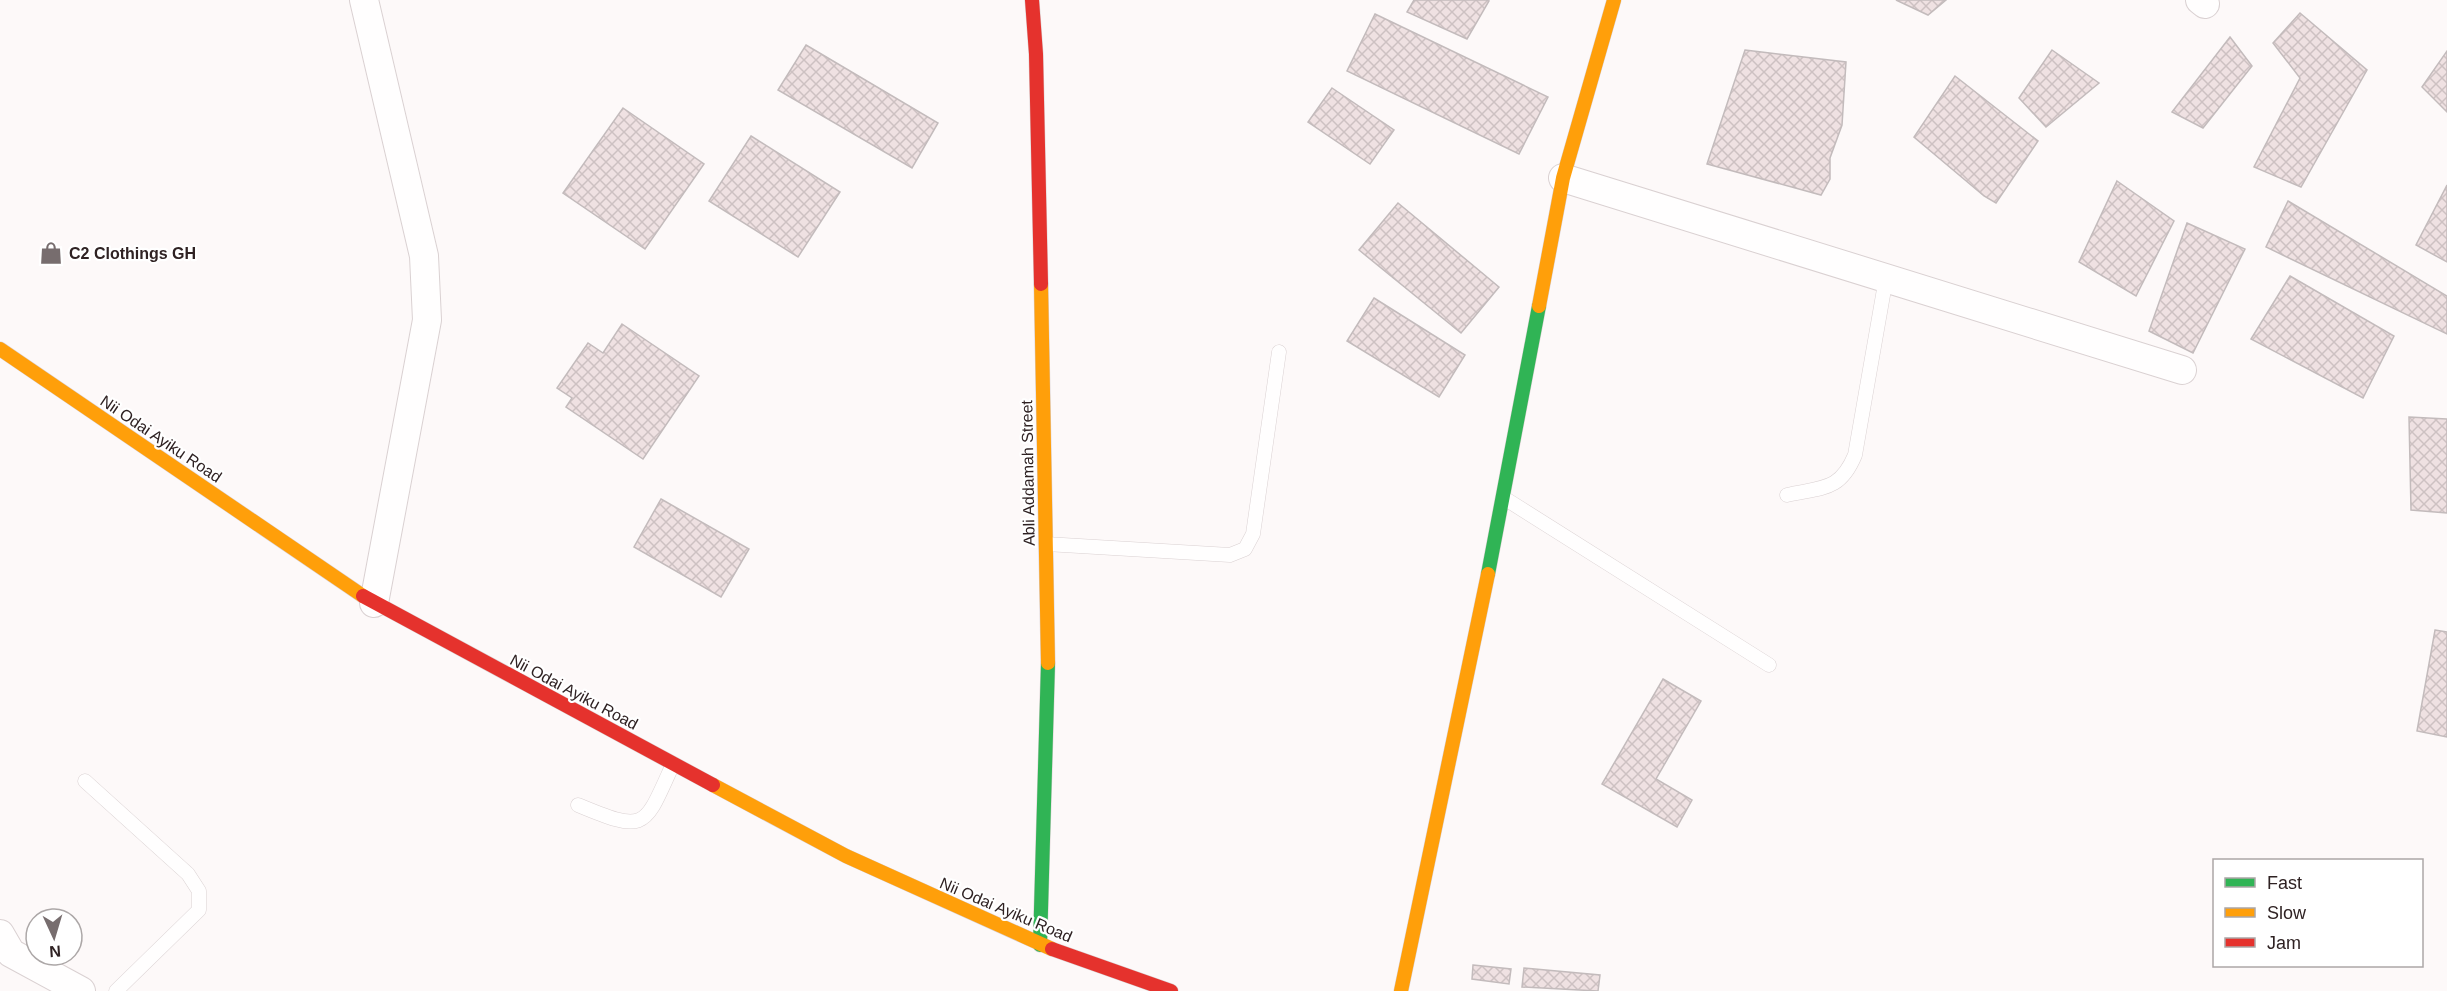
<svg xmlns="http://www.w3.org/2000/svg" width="2447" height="991" viewBox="0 0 2447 991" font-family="Arial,sans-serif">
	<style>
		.building { fill: url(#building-cross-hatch); stroke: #c3bbbc; stroke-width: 1.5 }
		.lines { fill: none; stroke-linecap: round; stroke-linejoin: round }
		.lane-casing { stroke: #dad1d2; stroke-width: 15 }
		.street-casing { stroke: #dad1d2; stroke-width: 30 }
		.fast-casing { stroke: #dad1d2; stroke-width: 15 }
		.slow-casing { stroke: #dad1d2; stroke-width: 15 }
		.jam-casing { stroke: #dad1d2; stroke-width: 15 }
		.lane { stroke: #fffefe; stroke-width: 14 }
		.street { stroke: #fffefe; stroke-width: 28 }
		.fast { stroke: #30b455; stroke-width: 14 }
		.slow { stroke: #ff9f0a; stroke-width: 14 }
		.jam { stroke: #e5322d; stroke-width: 14 }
		.labels { text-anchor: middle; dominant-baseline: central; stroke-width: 4.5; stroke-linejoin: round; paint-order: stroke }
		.poi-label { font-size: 16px; font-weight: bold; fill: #2f2223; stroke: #fff; text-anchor: start }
		.street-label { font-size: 16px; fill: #2f2223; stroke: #fff }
	</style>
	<defs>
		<pattern id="building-cross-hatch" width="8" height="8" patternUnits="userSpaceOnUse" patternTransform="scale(1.5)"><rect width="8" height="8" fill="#efe1e2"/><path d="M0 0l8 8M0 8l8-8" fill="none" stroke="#cdc1c2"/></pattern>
	</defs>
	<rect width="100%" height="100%" fill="#fdf9f9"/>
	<g class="building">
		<polygon points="1414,0 1486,0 1489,1 1467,39 1407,12"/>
		<polygon points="1896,0 1946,0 1928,15"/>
		<polygon points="2300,13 2367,70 2301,187 2254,167 2300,78 2273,43"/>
		<polygon points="1375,14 1548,97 1519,154 1347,71"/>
		<polygon points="2230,37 2252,66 2203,128 2172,112"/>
		<polygon points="806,45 938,123 912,168 778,90"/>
		<polygon points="1745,50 1846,62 1842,125 1830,158 1830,179 1821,195 1707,164"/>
		<polygon points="2052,50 2099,83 2046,127 2019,98"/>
		<polygon points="2447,51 2447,112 2422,87"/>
		<polygon points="1955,76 2038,141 1996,203 1984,196 1914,137"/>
		<polygon points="1332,88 1394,130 1370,164 1308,122"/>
		<polygon points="623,108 704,164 645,249 563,193"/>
		<polygon points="751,136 840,192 798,257 709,201"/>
		<polygon points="2117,181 2174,221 2136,296 2079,262"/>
		<polygon points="2447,185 2447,262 2416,245"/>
		<polygon points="2288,201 2447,296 2447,334 2266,247"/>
		<polygon points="1398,203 1499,287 1461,333 1359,250"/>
		<polygon points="2187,223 2245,249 2193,353 2149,331"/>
		<polygon points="2290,276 2394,336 2363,398 2251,339"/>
		<polygon points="1374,298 1465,355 1439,397 1347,341"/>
		<polygon points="622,324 699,376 643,459 566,407 572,398 557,388 588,343 603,353"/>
		<polygon points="2409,417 2447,419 2447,513 2411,510"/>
		<polygon points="661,499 749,549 721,597 634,547"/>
		<polygon points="2435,630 2447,632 2447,737 2417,731"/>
		<polygon points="1663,679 1701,701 1656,779 1692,800 1677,827 1602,784"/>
		<polygon points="1473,965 1511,969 1509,984 1472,979"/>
		<polygon points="1524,968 1600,975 1598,991 1522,987"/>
	</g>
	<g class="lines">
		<g class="lane-casing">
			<g id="lane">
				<path d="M1787,495c36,-8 53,-4 68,-40l31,-177"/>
				<polyline points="1504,498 1769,665"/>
				<polyline points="1046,544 1230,555 1245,549 1253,534 1279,352"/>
				<polyline points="85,781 188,874 199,891 199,910 116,991"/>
				<path d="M578,805c69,29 66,23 95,-41"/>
			</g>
		</g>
		<g class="street-casing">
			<g id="street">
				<polyline points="364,0 424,256 427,320 374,603"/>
				<polyline points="2200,0 2205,4"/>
				<polyline points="1563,178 2182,370"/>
				<polyline points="0,934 11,953 81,991"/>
			</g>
		</g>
		<g class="fast-casing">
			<g id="fast">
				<polyline points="1488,574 1539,306"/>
				<polyline points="1040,945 1048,663"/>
			</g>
		</g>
		<g class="slow-casing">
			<g id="slow">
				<polyline points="1041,284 1048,663"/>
				<polyline points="1539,306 1563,178 1614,0"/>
				<polyline points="0,349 363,596"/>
				<polyline points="713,785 846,856 1052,949"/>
				<polyline points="1401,991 1488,574"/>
			</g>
		</g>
		<g class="jam-casing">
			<g id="jam">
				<polyline points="1032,0 1036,54 1041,284"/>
				<polyline points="363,596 713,785"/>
				<polyline points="1052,949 1171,991"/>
			</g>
		</g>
		<use href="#lane" class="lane"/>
		<use href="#street" class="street"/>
		<use href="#fast" class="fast"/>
		<use href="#slow" class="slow"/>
		<use href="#jam" class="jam"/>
	</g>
	<defs>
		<g id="shop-bare" transform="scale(1.8)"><path d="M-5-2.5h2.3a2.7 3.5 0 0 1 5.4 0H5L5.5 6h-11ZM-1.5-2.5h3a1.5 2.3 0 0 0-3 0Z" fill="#776d6e" stroke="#fff" stroke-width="2.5" paint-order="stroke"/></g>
	</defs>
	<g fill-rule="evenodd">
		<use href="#shop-bare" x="51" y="253"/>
	</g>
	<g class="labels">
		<g class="poi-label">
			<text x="69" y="253">C2 Clothings GH</text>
		</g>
		<g class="street-label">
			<text transform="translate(161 439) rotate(34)">Nii Odai Ayiku Road</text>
			<text transform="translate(1028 473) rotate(-91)">Abli Addamah Street</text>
			<text transform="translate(574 692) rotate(28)">Nii Odai Ayiku Road</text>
			<text transform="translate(1006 910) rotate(23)">Nii Odai Ayiku Road</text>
		</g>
	</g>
	<rect x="2213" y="859" width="210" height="108" fill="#ffffff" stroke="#aca7a7" stroke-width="1.5"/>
	<rect x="2225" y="878" width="30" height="9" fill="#30b455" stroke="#aca7a7" stroke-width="1.5"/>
	<text x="2267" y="889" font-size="18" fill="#2f2223">Fast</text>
	<rect x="2225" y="908" width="30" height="9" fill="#ff9f0a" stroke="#aca7a7" stroke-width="1.5"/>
	<text x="2267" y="919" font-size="18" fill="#2f2223">Slow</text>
	<rect x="2225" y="938" width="30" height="9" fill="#e5322d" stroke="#aca7a7" stroke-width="1.5"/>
	<text x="2267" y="949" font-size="18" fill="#2f2223">Jam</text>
	<g transform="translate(54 937) rotate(176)"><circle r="28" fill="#ffffff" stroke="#aca7a7" stroke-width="1.5"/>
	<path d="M0-4.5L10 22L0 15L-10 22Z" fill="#776d6e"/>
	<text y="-9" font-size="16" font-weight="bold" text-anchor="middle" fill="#2f2223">N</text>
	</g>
</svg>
